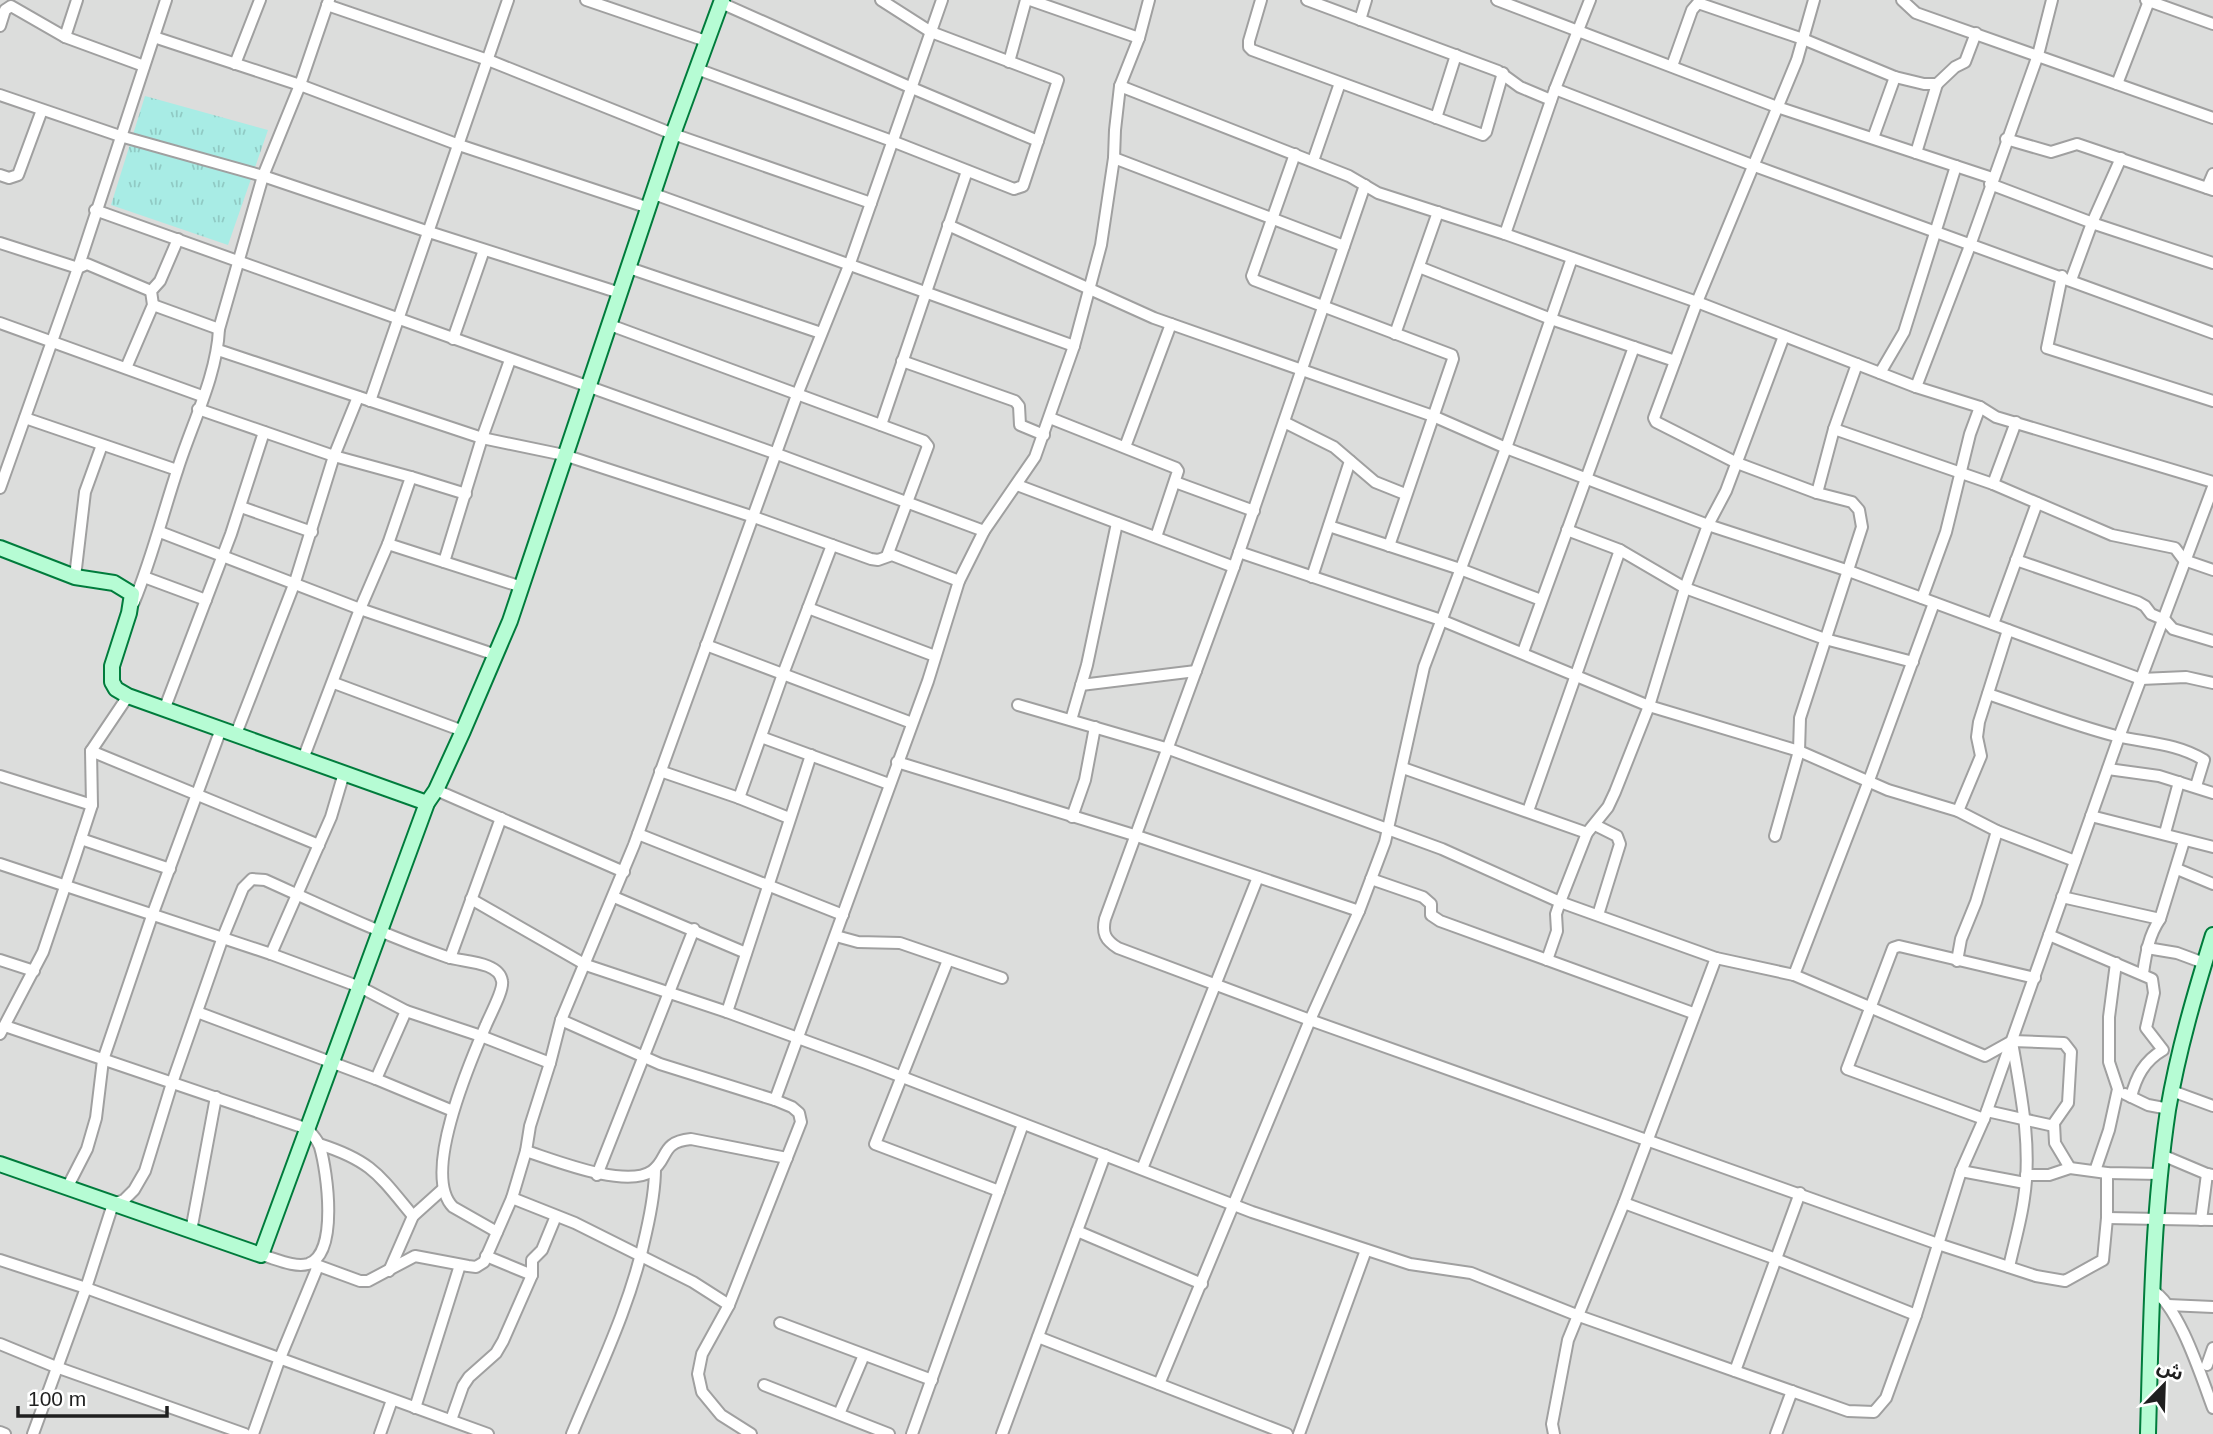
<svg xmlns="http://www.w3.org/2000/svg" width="2213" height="1434" viewBox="0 0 2213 1434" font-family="Arial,'Noto Sans Arabic',sans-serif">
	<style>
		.residential { fill: #dcdddc }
		.grass { fill: url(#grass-tufts) }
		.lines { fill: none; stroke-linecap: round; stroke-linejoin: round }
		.street-casing { stroke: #a0a0a0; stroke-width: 14 }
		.secondary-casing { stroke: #007c3c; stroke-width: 18 }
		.street { stroke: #fff; stroke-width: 10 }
		.secondary { stroke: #b6fcd4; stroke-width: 14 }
	</style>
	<defs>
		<pattern id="grass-tufts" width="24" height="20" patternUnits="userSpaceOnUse" patternTransform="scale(1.75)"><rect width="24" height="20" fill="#a8ece5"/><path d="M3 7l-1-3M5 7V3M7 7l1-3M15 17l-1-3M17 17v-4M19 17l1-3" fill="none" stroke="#90cac4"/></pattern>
	</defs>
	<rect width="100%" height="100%" fill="#e4f0e5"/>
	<rect class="residential" x="0" y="0" width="2213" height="1434"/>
	<polygon class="grass" points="145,96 268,130 228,245 111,205"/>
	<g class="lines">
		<g class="street-casing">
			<g id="street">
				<polyline points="586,0 706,41"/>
				<polyline points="1030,0 1139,38"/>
				<polyline points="1261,0 1249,41 1249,47 1252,50 1483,135 1486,132 1503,73"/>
				<polyline points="1307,0 1498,71 1520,87 1551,100"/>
				<polyline points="1497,0 1777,107 1992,178"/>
				<polyline points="1902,0 1916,13 2213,118"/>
				<polyline points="2146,0 2213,24"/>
				<polyline points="721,3 912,88 1038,141"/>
				<polyline points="327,5 488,60 673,134 871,203"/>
				<polyline points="1360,20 1366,0"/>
				<polyline points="0,26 5,10 11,6 65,37 144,66"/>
				<polyline points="65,37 77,0"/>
				<polyline points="154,37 300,85 459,145 649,208"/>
				<polyline points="1009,62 1026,0"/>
				<polyline points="235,64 260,0"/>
				<polyline points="1672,66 1692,10 1698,3 1803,39 1895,77 1924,84 1937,84 1955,67 1965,62 1976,33"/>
				<polyline points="697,69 892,141 1014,189 1023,186 1058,80 931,32 881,0"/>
				<polyline points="2117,84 2149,1"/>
				<polyline points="1120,86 1349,176 1378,193 1505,234 1697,302 1916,387 1980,407 1996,417 2213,482"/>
				<polyline points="1555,89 1752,165 2213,333"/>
				<polyline points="0,95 120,136 263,176 429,232 620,293"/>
				<polyline points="1436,118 1456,55"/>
				<polyline points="1873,138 1895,77"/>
				<polyline points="2006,139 2051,152 2077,144 2213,190"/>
				<polyline points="1916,153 1937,84"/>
				<polyline points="1295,154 1252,276 1254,280 1452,355 1453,359 1389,546"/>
				<polyline points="1114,158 1344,246"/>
				<polyline points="1313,161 1340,83"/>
				<polyline points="0,175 9,178 18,175 42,110"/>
				<polyline points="1990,184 2098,225 2213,263"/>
				<path d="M1365,185l-131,382 -129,352c-3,14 0,21 13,29l192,72 628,224 98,32 29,5 38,-21 4,-42v-45"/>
				<polyline points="2207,188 2213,174"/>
				<polyline points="654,194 1074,346"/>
				<polyline points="95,210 777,454 984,531"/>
				<polyline points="948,225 1154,318 1433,416 1506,448 1708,525 1846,570 2141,679 2186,677 2213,683"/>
				<polyline points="1505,234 1555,89 1590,0"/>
				<polyline points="0,243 78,268 87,264 151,291"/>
				<polyline points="1419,267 1551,319 1675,361"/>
				<polyline points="629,268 821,333"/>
				<polyline points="2062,276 2047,348 2213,401"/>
				<polyline points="2071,280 2092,223 2121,158"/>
				<polyline points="153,305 219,329"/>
				<polyline points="0,323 202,396"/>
				<polyline points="610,325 924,441 928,446 887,556"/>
				<polyline points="1395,334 1438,212"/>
				<polyline points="453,339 484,250"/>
				<polyline points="218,350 482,438 564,455 754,517 871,559 878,560 892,555 959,581"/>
				<polyline points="902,361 1015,401 1019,406 1020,425 1044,435"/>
				<polyline points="126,368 153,305 151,291 160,281 178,239"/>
				<polyline points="1880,373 1904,332 1956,166"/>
				<polyline points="1916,387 1968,251 2038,55 2052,0"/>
				<polyline points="370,401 508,0"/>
				<polyline points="198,409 334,456 411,477 388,544 360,609 303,759"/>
				<polyline points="25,418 177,470"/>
				<polyline points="1050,418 1176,468 1178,471 1156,537"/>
				<polyline points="1284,422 1334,447 1375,482 1405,494"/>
				<polyline points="881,425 967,171"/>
				<polyline points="1834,429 1993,484 2112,535 2175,548 2184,560 2213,570"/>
				<polyline points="1125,447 1171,324"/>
				<polyline points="411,477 466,494"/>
				<polyline points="1175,482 1254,511"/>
				<polyline points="1993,484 2016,422"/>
				<polyline points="1017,485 1234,567"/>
				<polyline points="0,488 78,268 166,0"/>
				<polyline points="1817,493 1834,429 1857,364"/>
				<polyline points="241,507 312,532"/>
				<polyline points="1329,526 1460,569 1541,600"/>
				<polyline points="1567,530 1620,550 1685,588 1825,639 1913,662"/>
				<polyline points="160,532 360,609 496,655"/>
				<polyline points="388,544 522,587"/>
				<polyline points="1239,552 1441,620 1649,706 1799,751 1888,790 1958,811 1997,831 2075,861"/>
				<polyline points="2016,560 2138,602 2145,606 2151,614 2165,620 2173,629 2213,641"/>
				<polyline points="444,562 482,438 510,360"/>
				<polyline points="75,577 85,492 102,445"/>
				<polyline points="144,577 206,600"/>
				<polyline points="1312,577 1350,461"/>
				<polyline points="1922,598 1946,532 1970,434 1980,407"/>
				<path d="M134,602c18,-44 29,-89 44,-134 14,-44 39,-93 41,-139l44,-153 37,-91 29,-85"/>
				<polyline points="808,608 935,656"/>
				<polyline points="1993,624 2037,503"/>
				<polyline points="706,645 912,723"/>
				<polyline points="1523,652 1634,347"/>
				<polyline points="334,683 463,731"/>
				<polyline points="1081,685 1196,671"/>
				<path d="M1988,694c42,14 85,31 128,42 30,7 61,7 88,24l-8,26"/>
				<polyline points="1018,705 1169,749 1442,849 1560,902 1716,958 1794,975 1985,1056 2012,1041 2064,1043 2071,1052 2068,1103 2054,1123 2055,1143 2070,1168"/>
				<polyline points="164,710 231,534 264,432"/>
				<polyline points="1071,720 1087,665 1117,523"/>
				<polyline points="236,734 295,582 334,456 358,397"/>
				<polyline points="761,737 889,784"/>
				<polyline points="91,751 319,845"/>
				<polyline points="897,762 1134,835 1359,911"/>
				<polyline points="1403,768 1587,833"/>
				<polyline points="2108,769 2159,776 2213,793"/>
				<polyline points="660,771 739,798 789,818"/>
				<polyline points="0,776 92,805"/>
				<polyline points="436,790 624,872"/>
				<polyline points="739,798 783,674 832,545"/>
				<polyline points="1528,811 1620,550"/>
				<polyline points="1958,811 1981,756 1977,737 1979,722 2008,630"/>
				<polyline points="2091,816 2213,847"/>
				<polyline points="1072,817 1085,780 1095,727"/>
				<polyline points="1595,825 1617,836 1620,844 1598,915"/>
				<polyline points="2165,833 2179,782"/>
				<polyline points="638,834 843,915"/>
				<polyline points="1775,836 1799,751 1800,718 1862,527 1859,510 1852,502 1817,493 1737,463 1656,422 1654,418 1697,302 1797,60 1814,0"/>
				<polyline points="81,839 170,869"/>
				<polyline points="0,864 271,954 360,987 406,1011 481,1036 550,1063"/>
				<polyline points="2177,869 2213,884"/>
				<polyline points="1371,879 1423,897 1431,904 1431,915 1440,921 1693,1013"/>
				<polyline points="614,897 746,953"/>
				<polyline points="2062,897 2160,919"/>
				<polyline points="471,899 586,965 727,1012 866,1063 1252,1212 1410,1264 1471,1273 1579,1316 1848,1411 1874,1412 1886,1398 1916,1315 1961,1171 1984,1119 2119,737 2213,487"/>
				<path d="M2049,935l103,44 2,14 -8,35 17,22c-19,11 -27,27 -32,47"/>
				<polyline points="836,936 858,942 900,943 1002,978"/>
				<polyline points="2147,948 2177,953 2204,963"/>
				<polyline points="271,954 331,817 344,773"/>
				<polyline points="450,958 501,818"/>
				<polyline points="0,960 34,971"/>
				<polyline points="948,960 875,1144 999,1191"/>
				<polyline points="1547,960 1557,931 1556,914 1560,902 1587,833 1608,807 1615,792 1649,706 1685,588 1708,525 1726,491 1784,336"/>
				<polyline points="1957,961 1961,939 1976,902 1997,831"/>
				<path d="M2143,973c3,-20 6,-38 17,-54l24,-78"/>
				<polyline points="1794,975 1868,783 1934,603"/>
				<polyline points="197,1012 376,1079 453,1111"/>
				<polyline points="727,1012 811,755"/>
				<polyline points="561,1020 660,1064 775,1100 792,1107 799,1113 801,1122 729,1305 702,1354 698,1374 702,1392 721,1415 751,1434"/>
				<path d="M5,1026l303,103c4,6 10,11 12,18 7,24 19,107 -12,117 -14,4 -34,-6 -47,-9"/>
				<polyline points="0,1034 43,952 75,857 92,805 91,751 128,696"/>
				<polyline points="376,1079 406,1011"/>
				<polyline points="2172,1091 2213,1106"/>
				<polyline points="2125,1094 2148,1105 2169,1109"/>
				<polyline points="775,1100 928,681 959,581 984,531 1035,457 1074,346 1101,245 1114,158 1115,130 1120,86 1139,38 1149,0"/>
				<polyline points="1987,1111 2054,1126"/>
				<polyline points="1984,1119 1847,1069 1893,948 1899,946 2035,978"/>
				<path d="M319,1144c53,17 60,31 94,72"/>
				<path d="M526,1151c28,9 100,38 126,20 17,-12 8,-29 39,-32l96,19"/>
				<polyline points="2162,1155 2207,1174 2213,1175"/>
				<polyline points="1142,1169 1258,877"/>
				<polyline points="1961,1171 2025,1183"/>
				<polyline points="2095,1171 2109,1130 2118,1089 2109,1062 2109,1017 2116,963"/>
				<polyline points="597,1175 694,929"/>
				<polyline points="2026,1175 2049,1175 2070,1168 2107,1173 2160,1174"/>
				<polyline points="67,1188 87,1149 96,1118 103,1060 153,913 221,729"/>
				<polyline points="512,1198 575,1223 693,1282 729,1305"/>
				<polyline points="1624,1203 1776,1259 1916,1315"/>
				<polyline points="2107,1218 2213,1220"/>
				<polyline points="2201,1220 2207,1174"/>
				<polyline points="191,1231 216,1097"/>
				<polyline points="1077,1231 1202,1284"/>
				<polyline points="486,1256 532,1275"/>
				<polyline points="0,1260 86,1288 488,1434"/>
				<polyline points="311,1263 360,1281 368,1281 415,1256 468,1266 476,1267 484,1262 512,1198 526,1151 530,1126 550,1063 561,1020 634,845 797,395 850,263 942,0"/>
				<path d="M2009,1267c5,-23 12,-46 15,-69 8,-52 -3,-104 -12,-156"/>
				<polyline points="389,1271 413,1216 443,1189"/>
				<path d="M2152,1290c27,15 50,89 61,118"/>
				<polyline points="2168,1305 2213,1307"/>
				<polyline points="780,1323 932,1380"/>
				<polyline points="1038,1337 1287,1434"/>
				<polyline points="0,1344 56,1367 245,1434"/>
				<polyline points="2207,1365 2213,1348"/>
				<polyline points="1735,1371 1800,1193"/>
				<polyline points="1159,1384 1310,1020 1359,911 1385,842 1424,667 1506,448 1572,258"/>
				<polyline points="764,1385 889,1434"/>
				<polyline points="415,1408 460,1265"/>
				<polyline points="839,1414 864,1355"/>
				<polyline points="451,1420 463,1386 469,1377 496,1353 503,1341 532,1275 532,1260 542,1250 556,1216"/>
				<polyline points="0,1432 5,1434"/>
				<path d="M33,1434l53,-146 27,-84 11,-4 10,-10 11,-19 27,-88 51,-146 20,-49 9,-9 13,1c60,27 119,55 182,77 15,5 52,4 55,24 2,9 -12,34 -16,44 -16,37 -65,150 -33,182l44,25"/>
				<polyline points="253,1434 280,1358 318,1266"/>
				<polyline points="380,1434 392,1400"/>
				<path d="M572,1434c28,-67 59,-130 74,-201 5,-22 9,-42 9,-64"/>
				<polyline points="912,1434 1023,1124"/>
				<polyline points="1002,1434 1105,1155"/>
				<polyline points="1299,1434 1366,1250"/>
				<polyline points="1554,1434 1552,1424 1568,1340 1624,1203 1716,958"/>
				<polyline points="1776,1434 1792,1391"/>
			</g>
		</g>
		<g class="secondary-casing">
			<g id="secondary">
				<polyline points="0,548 75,577 114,583 132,594 129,613 112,666 112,682 116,689 128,696 427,803"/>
				<polyline points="0,1164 261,1255 427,803 436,790 463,731 510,621 673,134 722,0"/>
				<path d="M2148,1434c3,-108 4,-217 20,-324 10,-59 27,-117 45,-175"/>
			</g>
		</g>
		<use href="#street" class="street"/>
		<use href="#secondary" class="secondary"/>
	</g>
	<g transform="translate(2164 1385) rotate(23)" stroke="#ffffff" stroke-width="5" paint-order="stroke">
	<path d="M0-5L12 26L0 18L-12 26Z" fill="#1f1f1f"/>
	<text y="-10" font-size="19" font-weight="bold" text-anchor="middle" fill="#1f1f1f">ش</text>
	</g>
	<path d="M18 1406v10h149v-10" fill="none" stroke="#1f1f1f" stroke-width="3.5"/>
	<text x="28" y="1406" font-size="21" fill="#1f1f1f" stroke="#ffffff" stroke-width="5" paint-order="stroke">100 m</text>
</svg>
